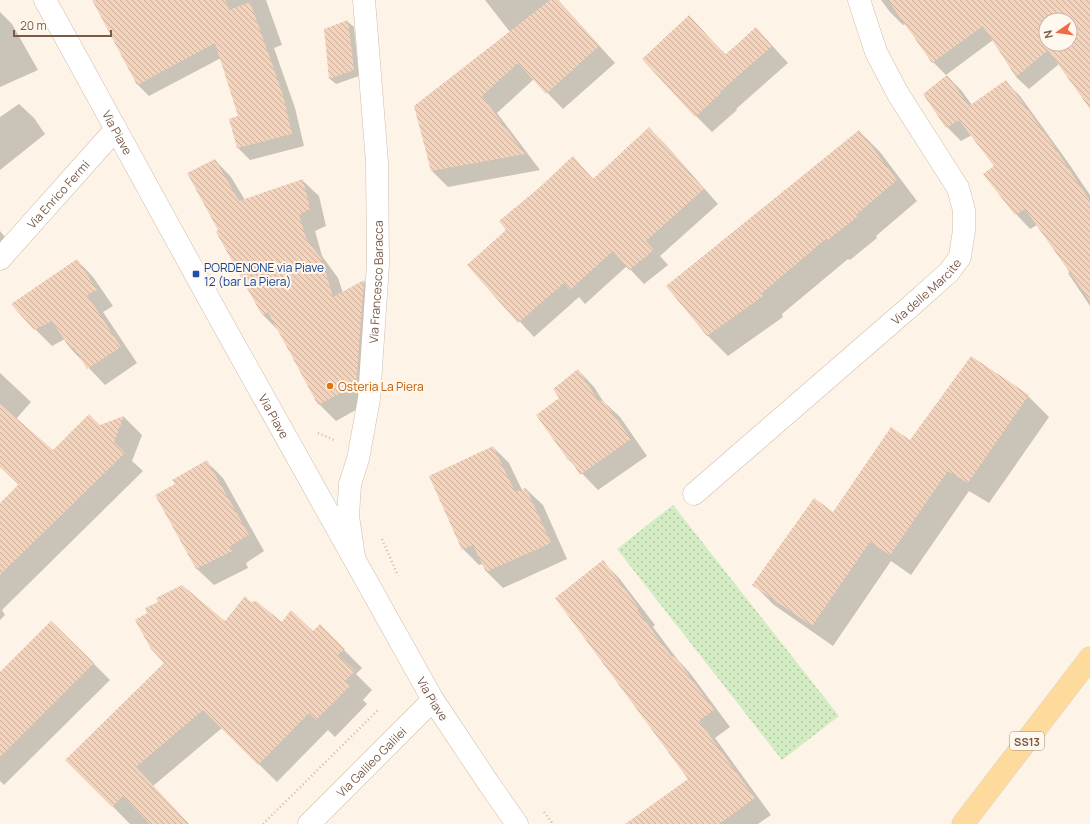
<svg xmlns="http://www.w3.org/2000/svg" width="1090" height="824" viewBox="0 0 1090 824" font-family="Manrope,sans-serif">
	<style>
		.park { fill: url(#park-dots) }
		.shadow { fill: #0003; fill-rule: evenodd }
		.building { fill: url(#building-back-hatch); fill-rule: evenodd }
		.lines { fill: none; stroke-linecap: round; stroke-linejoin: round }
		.minor-casing { stroke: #d0bcab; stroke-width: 23 }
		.tertiary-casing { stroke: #d0bcab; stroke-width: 23 }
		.primary-casing { stroke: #dcd4d0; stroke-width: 23 }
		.path { stroke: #dab69f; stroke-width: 2.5; stroke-dasharray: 1 3; stroke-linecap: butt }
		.minor { stroke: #fff; stroke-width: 22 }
		.tertiary { stroke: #fff; stroke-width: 22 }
		.primary { stroke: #feda9d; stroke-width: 22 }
		.transit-dot { fill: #1a4fb4; stroke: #fff8ee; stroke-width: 1.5 }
		.food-dot { fill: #e8710a; stroke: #fff8ee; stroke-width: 1.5 }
		.labels { text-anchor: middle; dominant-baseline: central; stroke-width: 4; stroke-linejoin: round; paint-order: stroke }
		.shield { fill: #fff8ee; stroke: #a1897a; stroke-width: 1 }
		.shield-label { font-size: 11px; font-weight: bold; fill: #795a49 }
		.street-label { font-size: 12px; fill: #795a49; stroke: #fff8ee }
		.transit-label { font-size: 12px; fill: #164399; stroke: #fff8ee; text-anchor: start }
		.food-label { font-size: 12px; fill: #c56008; stroke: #fff8ee; text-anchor: start }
	</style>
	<defs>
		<pattern id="park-dots" width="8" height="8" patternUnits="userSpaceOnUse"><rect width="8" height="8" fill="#d4ecc4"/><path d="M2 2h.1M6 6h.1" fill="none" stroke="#b1c2a1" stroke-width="1.8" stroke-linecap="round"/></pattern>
		<pattern id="building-back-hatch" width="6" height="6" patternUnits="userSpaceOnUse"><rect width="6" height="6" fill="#f4d3bd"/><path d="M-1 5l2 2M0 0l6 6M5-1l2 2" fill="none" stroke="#caae9c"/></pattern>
	</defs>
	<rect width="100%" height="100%" fill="#fdf4e7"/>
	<polygon class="park" points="673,505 839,716 782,760 617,549"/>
	<g class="shadow">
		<polygon points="93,0 266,0 282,45 274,48 295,108 304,146 250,160 238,148 230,119 239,116 221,58 149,96 137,84"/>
		<polygon points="485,0 558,0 615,63 563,109 534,79 497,113 540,170 448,187 432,171 415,106 510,32"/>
		<path d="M881,0h209v105l-31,-41 -30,25 -13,-12 -23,-37 -47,35 -13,-13 -26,-38 -4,1 -13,-13zM1046,20h24v24h-24z"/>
		<polygon points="0,12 12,24 38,70 0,87"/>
		<polygon points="689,17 726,55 756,28 788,63 736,109 737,110 712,132 696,116"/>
		<polygon points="348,22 354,27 359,76 336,84 330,79 325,29"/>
		<polygon points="947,76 961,90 972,105 1006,82 1020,96 1067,161 1090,195 1090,306 1068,273 1070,272 1037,225 1030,229 1016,214 984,174 995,166 972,135 961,141 947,127"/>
		<polygon points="19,104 34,118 45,134 0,170 0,117"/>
		<polygon points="649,128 664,143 718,204 660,256 668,265 644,284 627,266 585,304 579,297 534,337 468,265 507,230 540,187 573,158 594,180"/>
		<polygon points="859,131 880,152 917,201 876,236 877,238 850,260 848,259 782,314 783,317 728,356 707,335"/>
		<polygon points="215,160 231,177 245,200 302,180 319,196 326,226 315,231 322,256 338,278 343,293 364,281 380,297 372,401 336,421 319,404 279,331 263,315 217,232 220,230"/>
		<polygon points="0,231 11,244 0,254"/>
		<polygon points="77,260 93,277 113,306 103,312 137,363 105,385 71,349 65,339 52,346 35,329"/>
		<polygon points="971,357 1028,396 1049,417 989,503 969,491 911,575 891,561 833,646 774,605 754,585 834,513 910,442"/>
		<polygon points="578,370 594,387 603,401 620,417 647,456 598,490 568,459 561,398"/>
		<polygon points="0,373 31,402 16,419 53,451 100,426 124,417 142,435 132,461 143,471 2,610 5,615 0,620 0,504 19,485 0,467"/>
		<polygon points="493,447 509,463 522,490 526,489 543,505 567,559 503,588 486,571 483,564 479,565 463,549"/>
		<polygon points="206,461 223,478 264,551 246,563 248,568 214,585 197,569 157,495 176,485"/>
		<polygon points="603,562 619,578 655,625 653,627 677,659 690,673 730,727 715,738 771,815 758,824 627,824 690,779"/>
		<polygon points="251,603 282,623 314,632 320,626 362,668 356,674 372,690 363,700 367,704 335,737 328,730 277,782 222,728 153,786 189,824 130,824 67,760 225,622"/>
		<polygon points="93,663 110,680 4,785 0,781 0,673"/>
	</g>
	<g class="building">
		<polygon points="92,0 225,0 229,10 250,2 283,95 292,134 237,148 229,119 238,116 215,43 137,85"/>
		<polygon points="550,0 558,0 599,46 546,94 518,63 482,96 525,154 431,171 414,106"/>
		<path d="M888,0h202v109l-42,-59 -32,27 -33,-51 -51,37zM1046,20h24v24h-24z"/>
		<polygon points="689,15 725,55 756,27 772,46 720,92 721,93 695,117 642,59"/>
		<polygon points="348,20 354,70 329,79 324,29"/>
		<polygon points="947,75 969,106 1006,80 1053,145 1090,201 1090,301 1025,209 1015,215 983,174 994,166 959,120 946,128 923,94"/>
		<polygon points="649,127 704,189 646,241 654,250 629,270 613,251 570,290 564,283 518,323 467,265 506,230 499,221 540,187 573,156 593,179"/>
		<polygon points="859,130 897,180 856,215 857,217 828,240 827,238 762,293 763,296 707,336 666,286"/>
		<polygon points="215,159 239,201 303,179 310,209 299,215 306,238 322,260 333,297 364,280 356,385 318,405 268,312 262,315 216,232 218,230 187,173"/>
		<polygon points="77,259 97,290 87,295 121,347 87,369 74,348 71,350 52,321 34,330 11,304"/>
		<polygon points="971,356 1029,395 968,483 948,471 890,555 870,542 812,626 752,585 814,498 833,512 891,427 910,440"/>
		<polygon points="578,369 599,402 603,400 631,439 580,475 570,459 568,460 536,415 559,398 553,389"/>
		<polygon points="0,404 53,450 89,414 100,425 124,416 114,442 125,453 0,575 0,503 19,484 0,467"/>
		<polygon points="493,446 515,492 526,488 551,543 486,572 473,545 462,550 429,476"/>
		<polygon points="207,460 249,535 230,546 232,551 196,569 155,495 175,484 172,480"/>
		<polygon points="603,560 639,608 637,610 672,657 674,655 714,710 699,721 755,798 719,824 625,824 688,779 555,598"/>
		<polygon points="182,585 225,621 245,596 251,602 256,601 282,622 291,610 313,631 320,624 345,649 338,655 355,671 345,681 350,686 316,720 309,713 258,765 203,710 136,767 189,824 150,824 123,796 112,807 65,760 164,663 151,649 135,620 147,613 145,608 158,602 156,598"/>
		<polygon points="51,621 94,663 0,757 0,672"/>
	</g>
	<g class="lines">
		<g class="minor-casing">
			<g id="minor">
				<path id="s1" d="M0,259l116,-130"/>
				<path id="s2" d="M694,494l218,-189 37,-33 11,-15 4,-27v-20l-6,-22 -60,-94 -22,-42 -17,-52"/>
				<path id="s3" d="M354,557l-6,-41 2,-32 8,-25 11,-60 9,-135 -1,-102 -13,-162"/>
				<path id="s4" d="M309,824l124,-124"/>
			</g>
		</g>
		<g class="tertiary-casing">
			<g id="tertiary">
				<path id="s5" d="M45,0l175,319 213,381 56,84 28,40"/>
			</g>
		</g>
		<g class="primary-casing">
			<polyline id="primary" points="963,824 1090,658"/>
		</g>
		<g class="path">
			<polyline points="318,433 334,440"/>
			<polyline points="382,539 398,576"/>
			<polyline points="544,812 553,824"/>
			<polyline points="263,824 379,709"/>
		</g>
		<use href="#minor" class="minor"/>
		<use href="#tertiary" class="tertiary"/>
		<use href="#primary" class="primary"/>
	</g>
	<rect class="transit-dot" x="192" y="270" width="8" height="8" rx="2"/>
	<circle class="food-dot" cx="330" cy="386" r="4"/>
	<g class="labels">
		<rect class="shield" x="1010" y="732" width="34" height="18" rx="3"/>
		<g class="shield-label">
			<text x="1027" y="741">SS13</text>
		</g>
		<g class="street-label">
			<text stroke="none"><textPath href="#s5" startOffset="151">Via Piave</textPath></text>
			<text stroke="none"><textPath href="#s1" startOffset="87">Via Enrico Fermi</textPath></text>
			<text stroke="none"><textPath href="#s3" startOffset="278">Via Francesco Baracca</textPath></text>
			<text stroke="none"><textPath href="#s2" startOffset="308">Via delle Marcite</textPath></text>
			<text stroke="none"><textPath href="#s5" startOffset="475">Via Piave</textPath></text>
			<text stroke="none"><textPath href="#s5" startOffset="799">Via Piave</textPath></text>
			<text stroke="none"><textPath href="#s4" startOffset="88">Via Galileo Galilei</textPath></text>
		</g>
		<g class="transit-label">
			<text x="204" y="267">PORDENONE via Piave<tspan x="204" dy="14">12 (bar La Piera)</tspan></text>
		</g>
		<g class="food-label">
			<text x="338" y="386">Osteria La Piera</text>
		</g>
	</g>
	<g transform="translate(1058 32) rotate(257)"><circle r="19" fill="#fff8ee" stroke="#c9b9ac"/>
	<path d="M0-3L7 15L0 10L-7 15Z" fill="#ed6b46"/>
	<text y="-6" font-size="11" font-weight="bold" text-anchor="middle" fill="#795a49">N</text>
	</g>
	<path d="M14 30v6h97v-6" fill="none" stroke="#795a49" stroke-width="2"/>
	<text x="20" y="30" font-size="12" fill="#795a49" stroke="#fff8ee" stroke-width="3" paint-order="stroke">20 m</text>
</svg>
